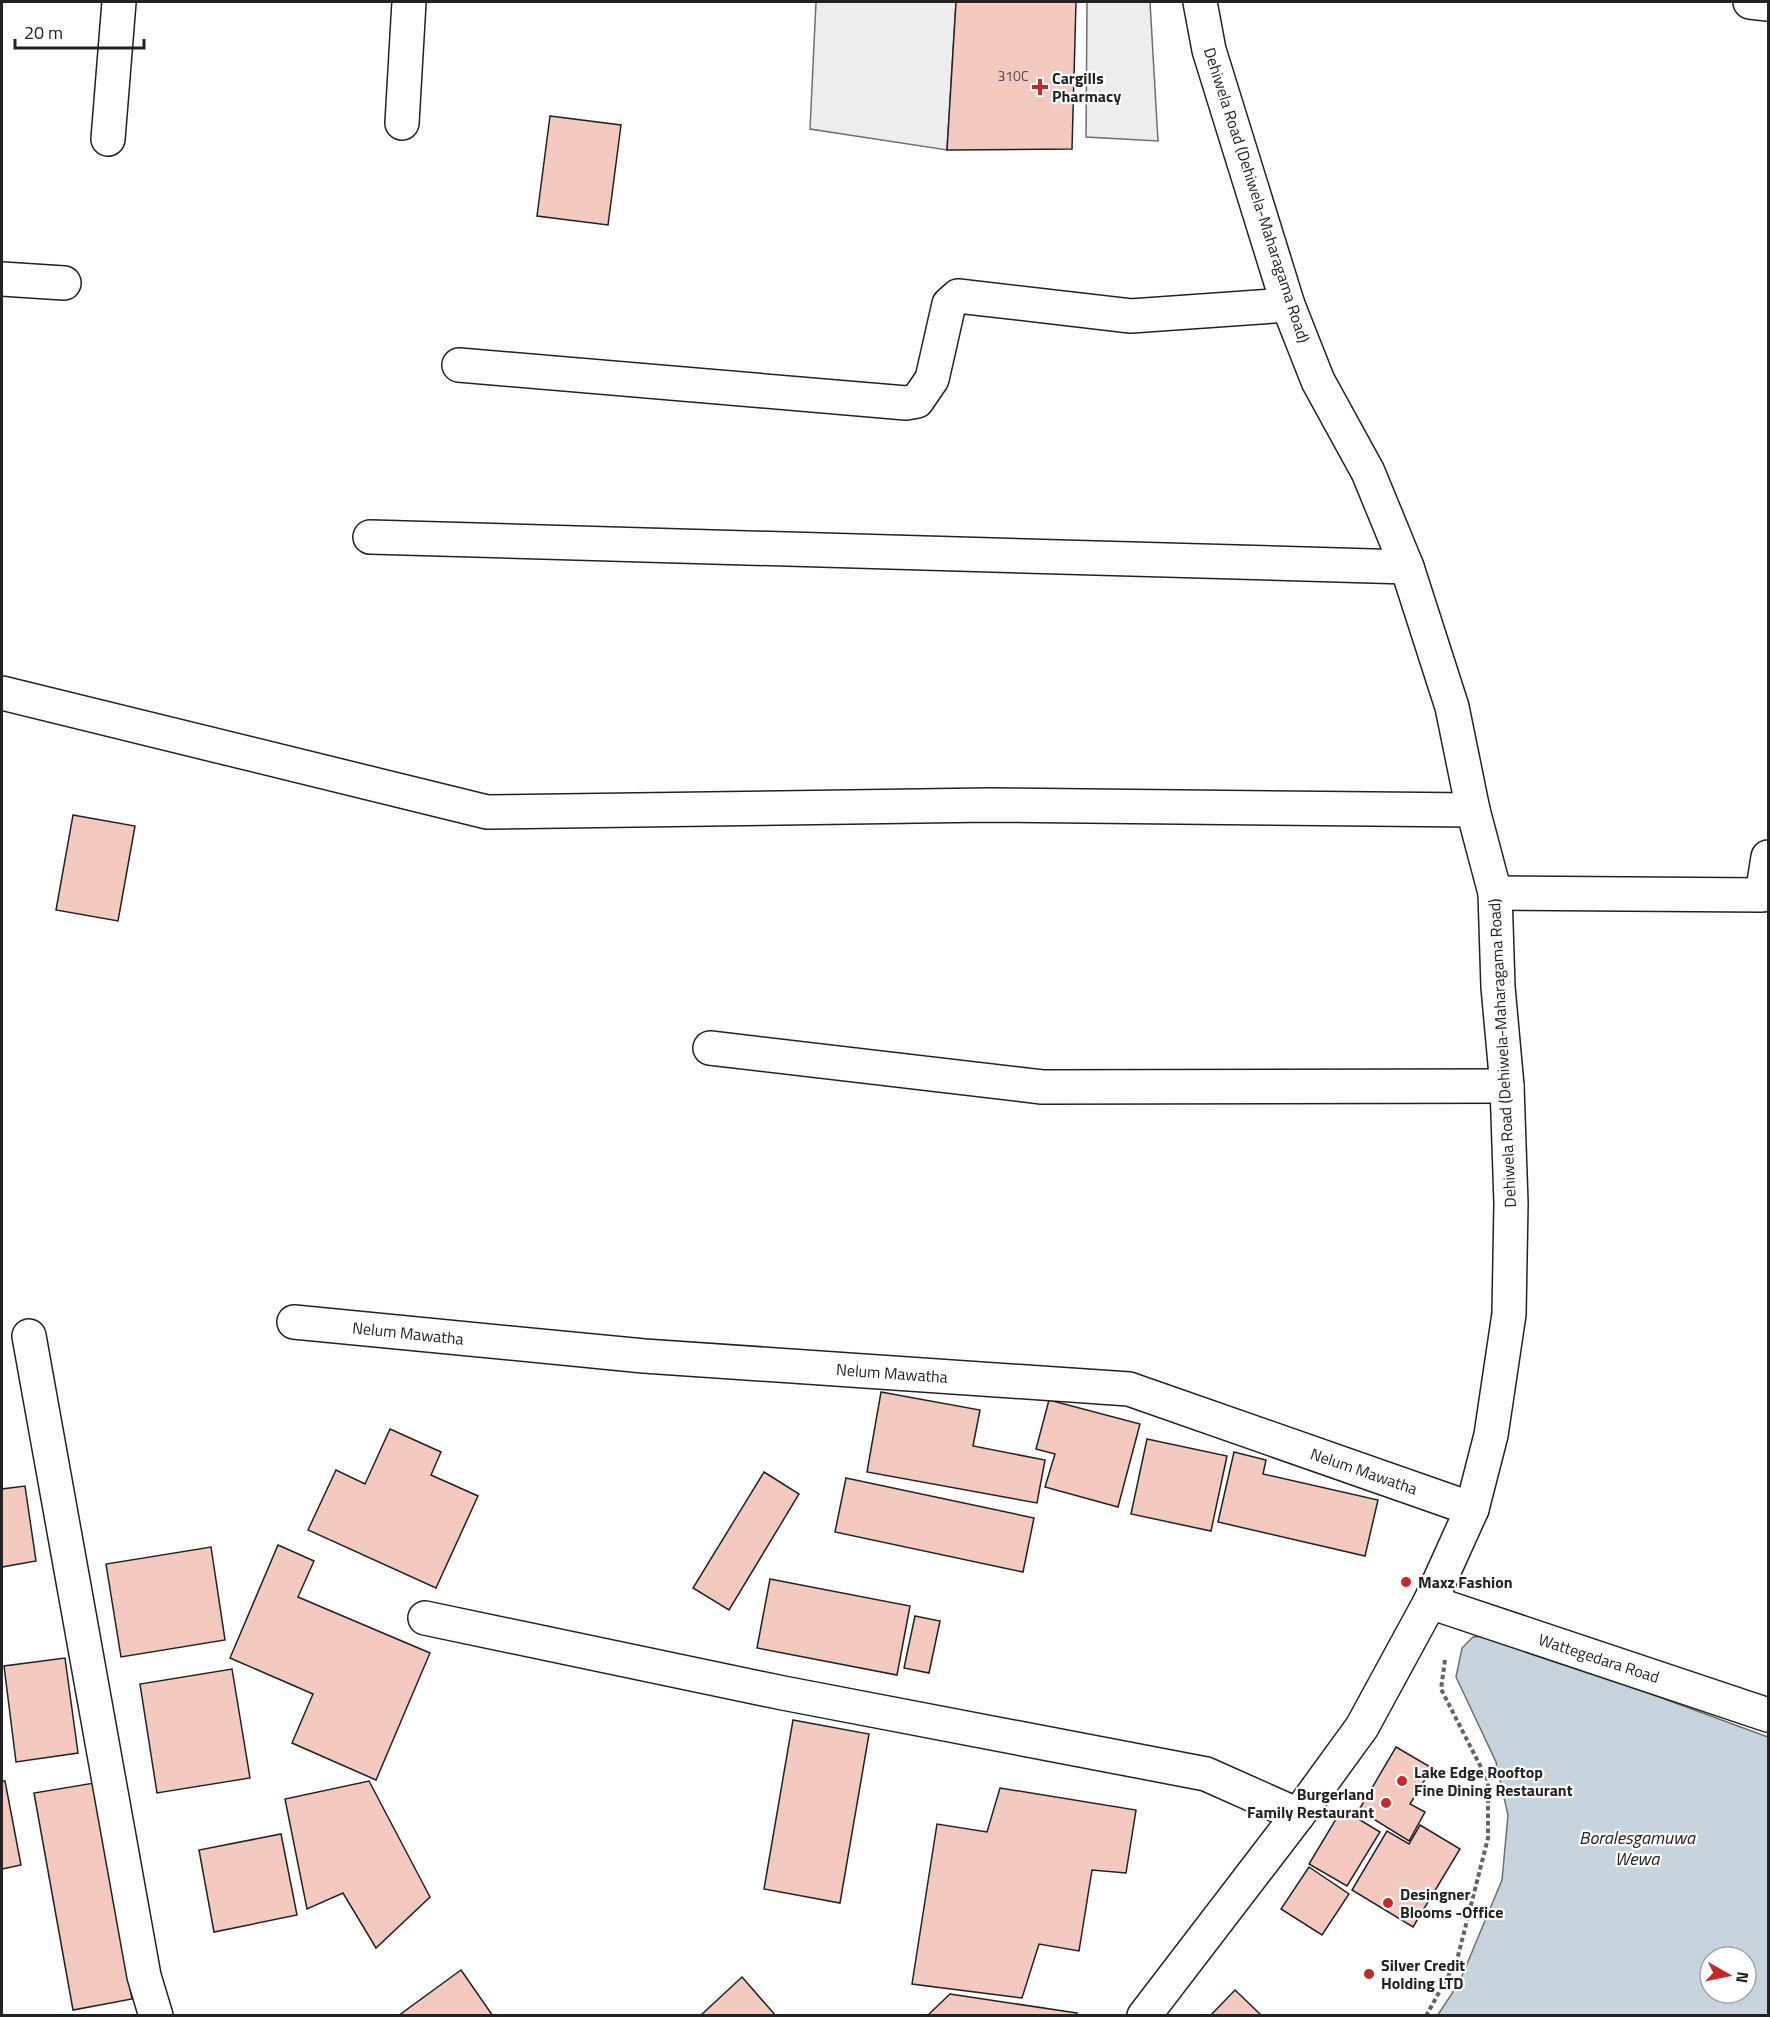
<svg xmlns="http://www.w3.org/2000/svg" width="1770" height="2017" viewBox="0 0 1770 2017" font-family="'Titillium Web',sans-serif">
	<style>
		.parking { fill: #ededed; stroke: #6f6f6f; stroke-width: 1.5 }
		.water { fill: #c7d3dd; stroke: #6f6f6f; stroke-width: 1.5; fill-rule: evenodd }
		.building { fill: #f3c9c0; stroke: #222; stroke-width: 1.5 }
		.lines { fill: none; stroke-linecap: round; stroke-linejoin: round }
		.street-casing { stroke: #222; stroke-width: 36 }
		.secondary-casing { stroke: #222; stroke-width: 36 }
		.primary-casing { stroke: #222; stroke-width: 36 }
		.path { stroke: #646464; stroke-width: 4; stroke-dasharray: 4.5 3; stroke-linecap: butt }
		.street { stroke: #fff; stroke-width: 33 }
		.secondary { stroke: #fff; stroke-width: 33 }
		.primary { stroke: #fff; stroke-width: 33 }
		.poi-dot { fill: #c62828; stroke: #fff; stroke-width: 2 }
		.labels { text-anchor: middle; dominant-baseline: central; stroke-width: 4.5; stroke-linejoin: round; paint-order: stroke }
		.number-label { font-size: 14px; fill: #564c4a }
		.poi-label { font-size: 16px; font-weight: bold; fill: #222; stroke: #fff; text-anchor: start }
		.street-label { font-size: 16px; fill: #222; stroke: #fff }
		.water-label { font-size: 18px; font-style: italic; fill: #222; stroke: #fff }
	</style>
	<rect width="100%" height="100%" fill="#fff"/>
	<g class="parking">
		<polygon points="816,2 956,2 947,150 810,129"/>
		<polygon points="1087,2 1150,2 1158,141 1086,137"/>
	</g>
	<path class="water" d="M1493,1636l275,101v278l-331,1 22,-33 43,-103 6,-65 -12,-53 -40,-85 6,-29 11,-11zM1710,1957h36v36h-36z"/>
	<g class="building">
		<polygon points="956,2 1076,2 1072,149 947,150"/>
		<polygon points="550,116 621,125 608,225 537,216"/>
		<polygon points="73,815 135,826 118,921 56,910"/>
		<polygon points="881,1392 980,1410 973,1446 1045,1460 1037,1503 867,1472"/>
		<polygon points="1049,1400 1140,1424 1118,1507 1045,1487 1055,1454 1036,1449"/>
		<polygon points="390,1429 441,1452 431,1475 478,1496 436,1588 308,1530 336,1470 365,1484"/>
		<polygon points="1147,1439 1227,1456 1211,1531 1131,1514"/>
		<polygon points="1234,1452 1266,1460 1263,1474 1378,1500 1365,1556 1218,1522"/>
		<polygon points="764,1472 799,1494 729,1610 693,1588"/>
		<polygon points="846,1478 1034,1518 1023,1572 835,1532"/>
		<polygon points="25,1486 36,1561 2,1567 2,1489"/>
		<polygon points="278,1545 314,1561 298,1597 430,1653 376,1780 292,1743 313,1694 230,1658"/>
		<polygon points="211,1547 225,1640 121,1657 106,1564"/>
		<polygon points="770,1579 910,1606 897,1675 757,1648"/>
		<polygon points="915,1616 940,1621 929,1673 904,1668"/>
		<polygon points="65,1658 78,1753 16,1762 4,1666"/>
		<polygon points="232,1669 250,1778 157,1793 140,1684"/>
		<polygon points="793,1720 869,1734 840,1903 764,1889"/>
		<polygon points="1396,1747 1432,1768 1410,1804 1425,1812 1409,1841 1359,1810"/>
		<polygon points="2,1781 5,1781 21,1865 2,1869"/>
		<polygon points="369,1781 430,1897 376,1948 343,1893 307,1909 285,1799"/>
		<polygon points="94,1783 132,1999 73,2010 34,1793"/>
		<polygon points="1000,1788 1136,1810 1126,1873 1092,1870 1079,1951 1039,1944 1022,1998 912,1984 937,1824 987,1832"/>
		<polygon points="1342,1809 1380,1832 1347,1886 1309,1864"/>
		<polygon points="1420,1825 1460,1849 1413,1927 1352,1890 1387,1831 1409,1844"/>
		<polygon points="281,1834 297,1915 214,1932 199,1850"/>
		<polygon points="1309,1867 1349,1894 1322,1935 1281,1909"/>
		<polygon points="461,1970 493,2016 398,2016"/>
		<polygon points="742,1977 776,2016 700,2016"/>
		<polygon points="1235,1990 1262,2016 1210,2016"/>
		<polygon points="950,1994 1077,2013 1074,2016 927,2016"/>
	</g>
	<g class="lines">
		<g class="street-casing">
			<g id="street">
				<polyline points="1750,2 1768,4"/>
				<polyline points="402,123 409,2"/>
				<polyline points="108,139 119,2"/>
				<polyline points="2,279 64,283"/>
				<polyline points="459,365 906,403 917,401 932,379 949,304 958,296 1131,316 1288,305"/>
				<polyline points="370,537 1407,567"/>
				<polyline points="2,693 487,812 989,805 1473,810"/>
				<polyline points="1495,893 1762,895 1768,857"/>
				<polyline points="710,1048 1042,1087 1507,1086"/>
				<polyline points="294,1322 644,1356 1129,1389 1472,1509"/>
				<polyline points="29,1336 144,1976 156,2016"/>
				<polyline points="425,1618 783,1693 1206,1774 1298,1815"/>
			</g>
		</g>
		<g class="secondary-casing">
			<polyline id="secondary" points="1430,1602 1768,1715"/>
		</g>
		<g class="primary-casing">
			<polyline id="primary" points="1144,2016 1298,1815 1362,1727 1430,1602 1472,1509 1491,1435 1509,1314 1511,1203 1507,1086 1498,987 1495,893 1473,810 1452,707 1407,567 1368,472 1318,381 1288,305 1209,50 1200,2"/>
		</g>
		<polyline class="path" points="1426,2016 1457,1960 1488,1838 1488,1781 1441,1689 1445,1660"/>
		<use href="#street" class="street"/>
		<use href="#secondary" class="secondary"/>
		<use href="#primary" class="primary"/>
	</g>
	<g class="poi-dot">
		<path d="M1037 78h6v6h6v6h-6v6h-6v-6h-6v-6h6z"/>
		<circle cx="1406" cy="1582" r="6"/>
		<circle cx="1402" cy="1781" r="6"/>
		<circle cx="1386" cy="1803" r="6"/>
		<circle cx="1388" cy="1903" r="6"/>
		<circle cx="1369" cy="1974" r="6"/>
	</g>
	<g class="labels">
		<g class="number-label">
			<text x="1013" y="75">310C</text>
		</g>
		<g class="poi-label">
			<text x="1052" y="78">Cargills<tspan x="1052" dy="18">Pharmacy</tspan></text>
			<text x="1418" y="1582">Maxz Fashion</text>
			<text x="1414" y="1772">Lake Edge Rooftop<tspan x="1414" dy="18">Fine Dining Restaurant</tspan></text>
			<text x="1374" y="1794" text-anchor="end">Burgerland<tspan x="1374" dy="18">Family Restaurant</tspan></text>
			<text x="1400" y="1894">Desingner<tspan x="1400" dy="18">Blooms -Office</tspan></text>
			<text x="1381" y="1965">Silver Credit<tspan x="1381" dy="18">Holding LTD</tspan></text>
		</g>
		<g class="street-label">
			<text transform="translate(1257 195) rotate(72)">Dehiwela Road (Dehiwela-Maharagama Road)</text>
			<text transform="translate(1502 1053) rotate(-93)">Dehiwela Road (Dehiwela-Maharagama Road)</text>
			<text transform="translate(408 1333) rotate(6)">Nelum Mawatha</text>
			<text transform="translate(892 1373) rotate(4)">Nelum Mawatha</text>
			<text transform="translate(1364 1471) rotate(19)">Nelum Mawatha</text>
			<text transform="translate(1599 1658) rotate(18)">Wattegedara Road</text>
		</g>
		<g class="water-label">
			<text x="1637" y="1837">Boralesgamuwa<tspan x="1637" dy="21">Wewa</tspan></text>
		</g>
	</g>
	<rect width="1770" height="2017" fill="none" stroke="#222222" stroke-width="6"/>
	<g transform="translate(1728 1975) rotate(99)"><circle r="28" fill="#ffffff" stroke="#a7a7a7" stroke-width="1.5"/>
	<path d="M0-4.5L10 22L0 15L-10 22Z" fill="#c62828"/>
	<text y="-9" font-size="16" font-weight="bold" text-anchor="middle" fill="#222222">N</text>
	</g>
	<path d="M15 39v9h129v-9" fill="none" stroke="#222222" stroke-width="3"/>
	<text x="24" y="39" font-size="18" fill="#222222" stroke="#ffffff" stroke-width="4.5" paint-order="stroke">20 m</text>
</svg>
